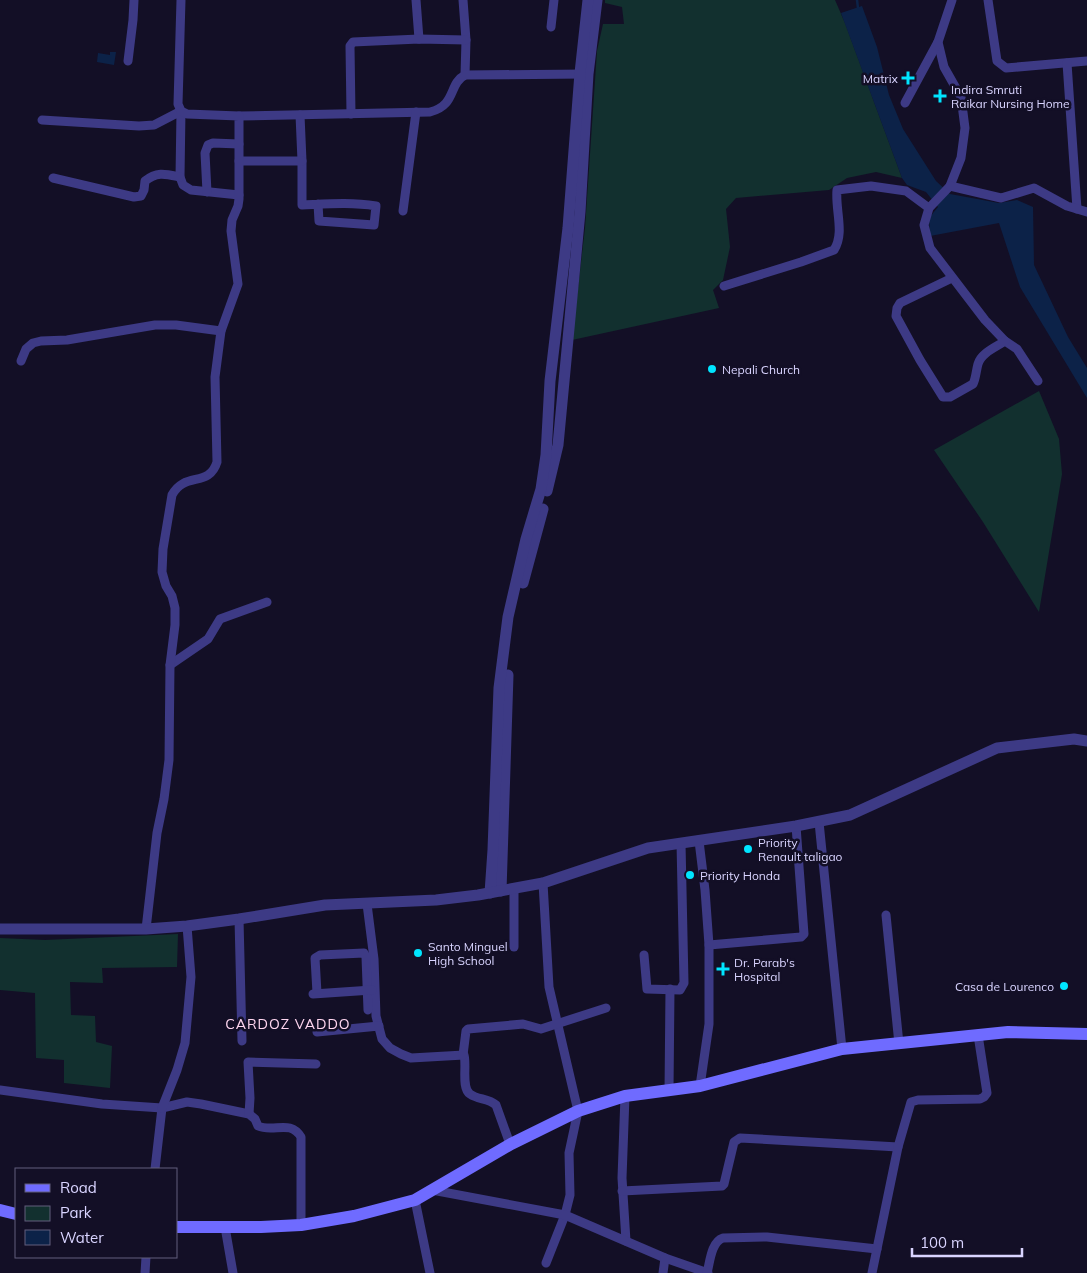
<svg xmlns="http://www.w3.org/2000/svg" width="1087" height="1273" viewBox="0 0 1087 1273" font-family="Mulish,sans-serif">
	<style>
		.green { fill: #12302f }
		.water { fill: #0c2248 }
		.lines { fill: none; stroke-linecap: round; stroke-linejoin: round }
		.stream { stroke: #0c2248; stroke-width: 2.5 }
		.minor { stroke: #3d3a85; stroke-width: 9 }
		.tertiary { stroke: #3d3a85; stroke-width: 11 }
		.secondary { stroke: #6f6bff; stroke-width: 12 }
		.poi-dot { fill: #00e5ff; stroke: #130f26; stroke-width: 2 }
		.labels { text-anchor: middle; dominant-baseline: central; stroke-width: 5; stroke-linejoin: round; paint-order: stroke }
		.poi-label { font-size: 12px; fill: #d9d4ff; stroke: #130f26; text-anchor: start }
		.neighbourhood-label { font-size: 14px; letter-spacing: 1px; fill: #ffd6f0; stroke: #130f26 }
	</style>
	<rect width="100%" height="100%" fill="#130f26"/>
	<g class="green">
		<polygon points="605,0 835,0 845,23 902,178 876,172 847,178 829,190 736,198 726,209 730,247 723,280 713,290 719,308 572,340 585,228 597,51 603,24 624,24 622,7 605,3"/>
		<polygon points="1039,391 1059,439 1062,474 1039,612 983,522 934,450"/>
		<polygon points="178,934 177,967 102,968 103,983 70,982 71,1015 95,1016 96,1042 112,1046 110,1088 64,1083 64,1060 36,1058 35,993 0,990 0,938 45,940"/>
	</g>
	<g class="water">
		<polygon points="862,6 877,47 889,95 903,129 936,181 950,194 999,203 1017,200 1033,207 1034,265 1068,337 1087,368 1087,398 1020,287 999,223 930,236 929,218 938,207 926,192 907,185 902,178 841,13"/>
		<polygon points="110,52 116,52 114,65 97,62 98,53 110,55"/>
	</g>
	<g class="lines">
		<polyline class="stream" points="857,0 858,8"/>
		<g class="minor">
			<polyline points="416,0 419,39"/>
			<polyline points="463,0 466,40 465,75"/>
			<polyline points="952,0 938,42 944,67 961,97 965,128 961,158 950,186 929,208 924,225 930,248 985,320 1005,341 1017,349 1038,381"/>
			<polyline points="988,0 997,61 1006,68 1087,61"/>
			<polyline points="551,27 554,0"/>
			<polyline points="128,61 133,20 134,0"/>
			<polyline points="1067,63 1077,209"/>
			<polyline points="905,103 938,42"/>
			<polyline points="351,114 350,46 353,42 419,39 466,40"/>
			<path d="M300,115l2,46v44c25,-1 49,-3 74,1l-2,19 -55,-4 -1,-17"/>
			<path d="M239,116l191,-4c27,-7 18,-28 35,-37l120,-1"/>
			<polyline points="42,120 139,126 154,125 181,111 180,177 183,185 191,190 239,195"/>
			<polyline points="239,161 302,161"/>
			<path d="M53,178l81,19 7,-1 3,-6 1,-9c12,-10 21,-7 35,-4"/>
			<polyline points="950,186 1001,198 1034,188 1067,206 1087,212"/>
			<polyline points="207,192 205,153 208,145 213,143 239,144"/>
			<polyline points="403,211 416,112"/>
			<path d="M952,278l-52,25 -3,5 -1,8 24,44 23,37h7l23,-13c3,-6 3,-13 5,-20 3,-11 18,-17 27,-23"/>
			<path d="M724,286l77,-24 33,-12c11,-17 1,-40 3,-60l34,-4 35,5 23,17"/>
			<polyline points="21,361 26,349 33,343 41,341 67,340 155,325 176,325 221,331"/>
			<polyline points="170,665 208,639 220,619 267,602"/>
			<polyline points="819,822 842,1049"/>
			<polyline points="699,841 705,890 709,945 709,1024 700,1086"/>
			<polyline points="543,883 549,987 578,1111 569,1153 570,1195 565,1215 546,1263"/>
			<polyline points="514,889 514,947"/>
			<path d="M367,904l7,55 2,57 6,23 8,9 11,6 10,4 53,-3c3,10 -3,33 6,39 8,6 18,4 26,11l14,39"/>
			<polyline points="886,915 899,1044"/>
			<polyline points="239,919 242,1041"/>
			<path d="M146,929l11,-96 7,-34 5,-39 1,-95 5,-40v-17l-3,-12 -6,-10 -4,-14 1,-23 9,-54c13,-24 37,-7 45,-33l-2,-85 6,-46 17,-47 -7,-53 1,-11 6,-14 1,-7v-83l-52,-2 -6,-3 -3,-7 3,-104"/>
			<polyline points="709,945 801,937 804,934 796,826"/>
			<polyline points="644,955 647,989 680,990 684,983 681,843"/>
			<polyline points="317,993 315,958 320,955 364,953 366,957 368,1010"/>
			<polyline points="313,994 372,990"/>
			<polyline points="317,1032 379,1026"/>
			<polyline points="463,1055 466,1031 468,1029 523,1024 541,1029 606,1008"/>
			<polyline points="0,1090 102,1104 162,1108 155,1169"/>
			<polyline points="669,1091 670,989"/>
			<polyline points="625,1096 622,1178 626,1241"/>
			<path d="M162,1108l25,-6 14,2 48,10 6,5 3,7c16,7 32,-7 43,11v88"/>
			<polyline points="162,1108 177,1070 185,1043 191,977 187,926"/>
			<polyline points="249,1114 250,1098 248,1062 316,1064"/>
			<polyline points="432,1190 565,1215 665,1258 708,1273"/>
			<polyline points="622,1191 722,1186 724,1184 734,1142 740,1138 898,1147"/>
			<polyline points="415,1200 430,1273"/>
			<polyline points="225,1227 233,1273"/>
			<polyline points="145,1273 146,1257"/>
			<polyline points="663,1273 665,1258"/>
			<path d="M707,1273c3,-11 4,-31 16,-35l44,-1 110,12"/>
			<polyline points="872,1273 898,1147 911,1102 918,1100 980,1099 984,1097 987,1093 978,1035"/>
		</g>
		<g class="tertiary">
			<polyline points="547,491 558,445 580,212 588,74 597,0"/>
			<polyline points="523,583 543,509"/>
			<polyline points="501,891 508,675"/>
			<polyline points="490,893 493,850 499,688 508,617 526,539 541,489 546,455 550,381 568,228 580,73 588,0"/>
			<polyline points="0,929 146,929 187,926 239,919 325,905 436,900 478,895 543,883 648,848 796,826 850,815 997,748 1074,739 1087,741"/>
		</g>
		<g class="secondary">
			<polyline points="0,1210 16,1214"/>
			<polyline points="176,1227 261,1227 301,1225 354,1216 415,1200 511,1144 578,1111 625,1096 700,1086 842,1049 1008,1032 1087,1034"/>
		</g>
	</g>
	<g class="poi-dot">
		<path d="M905.5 70.5h5v5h5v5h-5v5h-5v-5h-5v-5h5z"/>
		<path d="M937.5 88.5h5v5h5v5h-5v5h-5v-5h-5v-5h5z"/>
		<circle cx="712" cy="369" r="5"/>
		<circle cx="748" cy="849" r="5"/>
		<circle cx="690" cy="875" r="5"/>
		<circle cx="418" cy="953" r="5"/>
		<path d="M720.5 961.5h5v5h5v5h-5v5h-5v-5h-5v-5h5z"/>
		<circle cx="1064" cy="986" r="5"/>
	</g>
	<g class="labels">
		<g class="poi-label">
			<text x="898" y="78" text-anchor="end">Matrix</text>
			<text x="951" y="89">Indira Smruti<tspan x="951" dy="14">Raikar Nursing Home</tspan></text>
			<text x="722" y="369">Nepali Church</text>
			<text x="758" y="842">Priority<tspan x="758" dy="14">Renault taligao</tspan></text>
			<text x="700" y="875">Priority Honda</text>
			<text x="428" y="946">Santo Minguel<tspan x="428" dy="14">High School</tspan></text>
			<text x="734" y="962">Dr. Parab's<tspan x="734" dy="14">Hospital</tspan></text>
			<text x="1054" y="986" text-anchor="end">Casa de Lourenco</text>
		</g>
		<g class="neighbourhood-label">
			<text x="288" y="1024">CARDOZ VADDO</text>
		</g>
	</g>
	<rect x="15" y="1168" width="162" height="90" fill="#130f26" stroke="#625e7d"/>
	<rect x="25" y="1184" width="25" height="8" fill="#6f6bff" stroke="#625e7d"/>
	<text x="60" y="1193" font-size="15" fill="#d9d4ff">Road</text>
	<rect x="25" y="1206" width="25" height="15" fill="#12302f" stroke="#625e7d"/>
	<text x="60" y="1218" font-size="15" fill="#d9d4ff">Park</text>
	<rect x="25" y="1230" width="25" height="15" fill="#0c2248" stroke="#625e7d"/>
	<text x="60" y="1243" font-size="15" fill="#d9d4ff">Water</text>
	<path d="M912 1248v8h110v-8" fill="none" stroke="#d9d4ff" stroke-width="2.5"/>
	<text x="920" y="1248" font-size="15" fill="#d9d4ff" stroke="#130f26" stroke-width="4" paint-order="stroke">100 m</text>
</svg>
